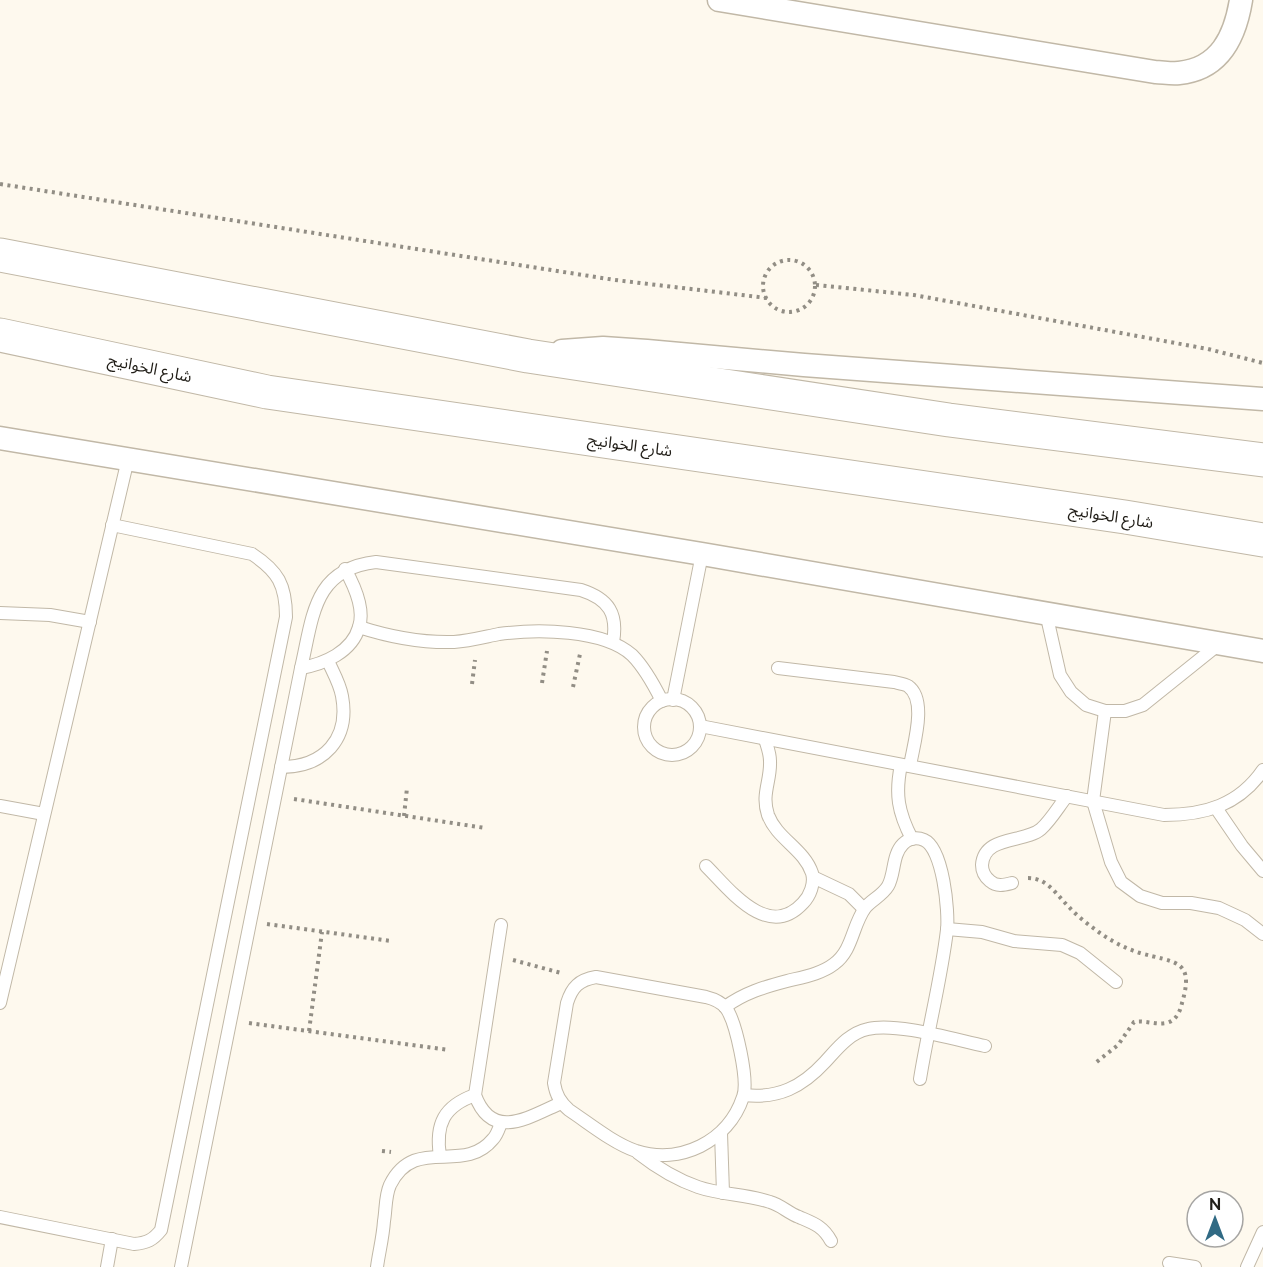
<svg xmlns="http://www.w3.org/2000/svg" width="1263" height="1267" viewBox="0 0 1263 1267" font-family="Raleway,'Noto Sans Arabic',sans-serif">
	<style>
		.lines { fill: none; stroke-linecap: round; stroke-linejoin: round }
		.lane-casing { stroke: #c1b8a7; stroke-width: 14 }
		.street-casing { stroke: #c1b8a7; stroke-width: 25 }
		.highway-casing { stroke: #c1b8a7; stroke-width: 35 }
		.path { stroke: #928e85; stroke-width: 4; stroke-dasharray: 3 4.5; stroke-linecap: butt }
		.lane { stroke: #fff; stroke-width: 12 }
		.street { stroke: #fff; stroke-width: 22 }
		.highway { stroke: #fff; stroke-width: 33 }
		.labels { text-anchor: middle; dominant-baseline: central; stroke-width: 6; stroke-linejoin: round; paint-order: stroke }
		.street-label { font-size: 16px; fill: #211e18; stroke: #fff }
	</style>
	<rect width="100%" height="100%" fill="#fef9ee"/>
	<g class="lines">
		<g class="lane-casing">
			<g id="lane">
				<polyline points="0,613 50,615 90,622"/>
				<polyline points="1046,613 1060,675 1071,692 1086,705 1105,711 1125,711 1143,705 1219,644"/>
				<path d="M359,627c31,10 63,16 95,15 15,-1 30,-5 45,-8 38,-5 104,-5 133,21 13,13 22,30 30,46"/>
				<path d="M301,668c23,-4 51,-16 58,-41 6,-18 -5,-42 -14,-58"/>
				<path d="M778,668l116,14c4,1 11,2 14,4 20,14 5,60 2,80"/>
				<circle cx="672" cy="727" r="28"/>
				<polyline points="673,700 702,554"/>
				<polyline points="1105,711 1093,801 1111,862 1121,882 1140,896 1162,903 1191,903 1219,908 1245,920 1263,934"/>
				<path d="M700,726l464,89c41,0 75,-10 99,-45"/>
				<path d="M901,765c-6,29 -3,47 11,74"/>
				<path d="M281,767c43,0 69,-28 61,-71 -2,-12 -9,-24 -14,-35"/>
				<polyline points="0,806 44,814"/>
				<polyline points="1216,808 1242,846 1263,871"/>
				<path d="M706,866c24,24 62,75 97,37 7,-7 12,-20 9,-30 -8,-24 -35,-34 -44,-58 -7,-21 3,-34 2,-54 0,-8 -3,-15 -5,-22"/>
				<polyline points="813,877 849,894 864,909"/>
				<path d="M1012,883c-8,2 -15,4 -22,-2 -5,-4 -8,-9 -8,-16 2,-30 43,-22 59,-36 10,-9 18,-23 26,-33"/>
				<path d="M501,925l-26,170c17,47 54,22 86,8"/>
				<polyline points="947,929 982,932 1014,941 1062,945 1080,953 1116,982"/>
				<path d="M596,977l110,20c8,2 15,5 20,11 10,14 23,73 17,89 -15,45 -63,68 -107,54 -23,-8 -46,-27 -67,-41 -9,-8 -13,-15 -15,-27l13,-80c5,-16 12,-23 29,-26z"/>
				<polyline points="0,1003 128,459"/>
				<path d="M725,1007c19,-14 39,-20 62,-26 16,-4 34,-7 47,-17 19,-14 18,-38 31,-56 6,-8 17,-12 23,-22 7,-12 4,-31 15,-42 6,-6 14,-7 21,-4 19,8 25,71 23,90 -6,50 -19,99 -27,149"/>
				<path d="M744,1095c34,4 58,-8 81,-33 12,-13 24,-29 43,-33 28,-7 88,11 117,17"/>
				<polyline points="721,1133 723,1193"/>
				<path d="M638,1153c18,14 37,26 60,34 23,8 49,7 72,15 11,3 18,11 29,15 14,6 24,9 32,24"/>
				<path d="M440,1156c-5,-32 4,-50 35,-61"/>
				<path d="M0,1217l134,27c13,-1 19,-4 27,-14l125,-613c0,-32 -8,-46 -34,-63l-140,-29"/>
				<polyline points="1169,1263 1195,1267"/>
				<polyline points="107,1267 112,1239"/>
				<path d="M181,1267l120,-599c12,-51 12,-99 75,-106l205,28c28,9 37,24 32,52"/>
				<path d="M377,1267c2,-15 6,-30 7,-46 2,-11 1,-25 6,-36 25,-51 73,-9 103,-46 4,-4 6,-11 8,-16"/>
				<polyline points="1247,1267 1263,1232"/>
			</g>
		</g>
		<g class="street-casing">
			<g id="street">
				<path d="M719,0l436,72c7,0 16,2 24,1 41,-4 56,-36 62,-73"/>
				<polyline points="562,351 603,348 647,351 804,365 1263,399"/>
				<polyline points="0,438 702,554 1263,651"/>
			</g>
		</g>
		<g class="highway-casing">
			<g id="highway">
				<polyline points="0,255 528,356 949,420 1263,460"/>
				<polyline points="0,335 267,392 1125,517 1263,540"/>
			</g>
		</g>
		<g class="path">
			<polyline points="0,184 615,280 767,298"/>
			<circle cx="789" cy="286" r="26"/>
			<polyline points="816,285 914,295 1208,349 1263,363"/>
			<polyline points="542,683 547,651"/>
			<polyline points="472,684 475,660"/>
			<polyline points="573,687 580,654"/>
			<polyline points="294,799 485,828"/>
			<polyline points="404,816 407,788"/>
			<path d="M1028,878c19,0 28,16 40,28 8,9 18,17 28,24 13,10 28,18 44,23 35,10 55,6 42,50 -2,9 -6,18 -16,20 -11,2 -21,-3 -32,-1l-16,23 -24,19"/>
			<polyline points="267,924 391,941"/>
			<polyline points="513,960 561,973"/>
			<polyline points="249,1023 449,1050"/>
			<polyline points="309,1031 322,932"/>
			<polyline points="382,1151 391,1152"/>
		</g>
		<use href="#lane" class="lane"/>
		<use href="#street" class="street"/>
		<use href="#highway" class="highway"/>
	</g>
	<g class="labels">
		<g class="street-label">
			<text transform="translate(150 368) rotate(12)">شارع الخوانيج</text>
			<text transform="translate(630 445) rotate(8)">شارع الخوانيج</text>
			<text transform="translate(1111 516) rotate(9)">شارع الخوانيج</text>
		</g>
	</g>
	<g transform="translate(1215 1219)"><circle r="28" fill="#ffffff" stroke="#a6a5a3" stroke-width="1.5"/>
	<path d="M0-4.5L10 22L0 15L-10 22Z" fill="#316a84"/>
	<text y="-9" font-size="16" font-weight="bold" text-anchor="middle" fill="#211e18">N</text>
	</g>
</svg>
